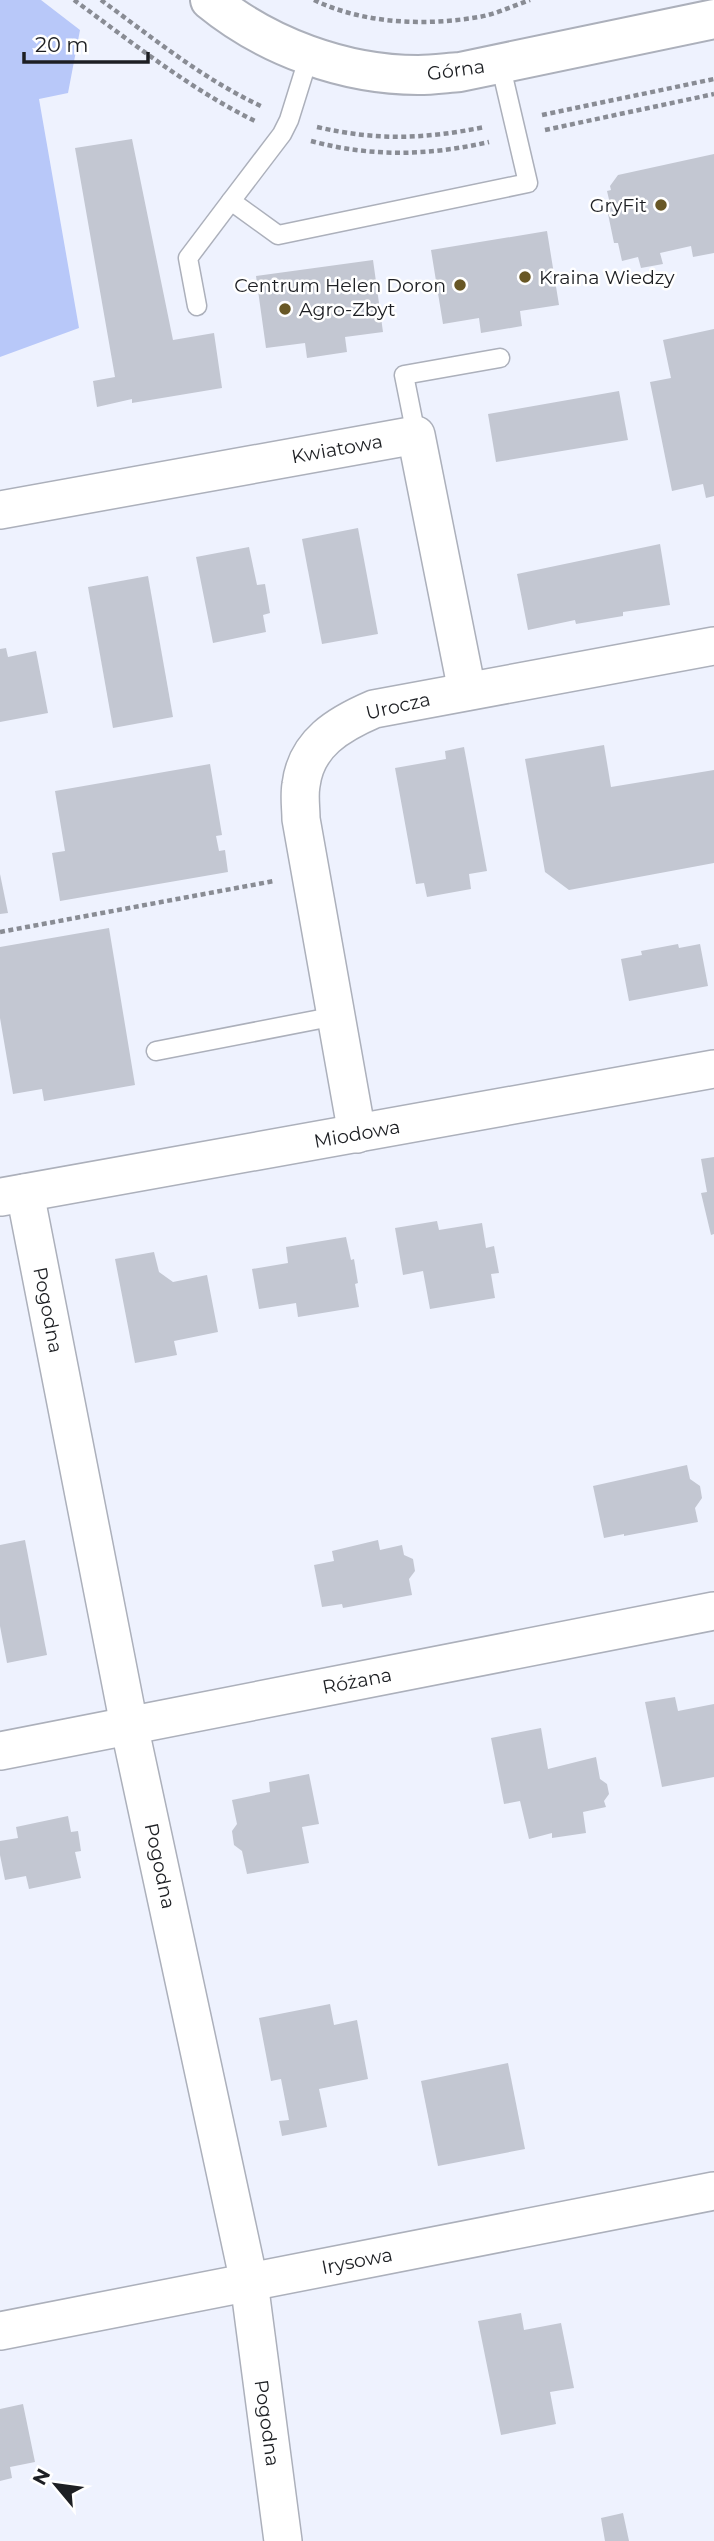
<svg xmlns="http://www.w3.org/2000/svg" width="714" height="2541" viewBox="0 0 714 2541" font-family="Montserrat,sans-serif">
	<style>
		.green { fill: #b8c8f9 }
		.building { fill: #c3c7d2 }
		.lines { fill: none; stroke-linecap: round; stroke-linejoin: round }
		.service-casing { stroke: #acb0bb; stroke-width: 21 }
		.minor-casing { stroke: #acb0bb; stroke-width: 40 }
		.tertiary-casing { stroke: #acb0bb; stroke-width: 42 }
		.path { stroke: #898c94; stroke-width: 4.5; stroke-dasharray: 5 3.5; stroke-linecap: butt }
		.service { stroke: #fff; stroke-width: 18 }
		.minor { stroke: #fff; stroke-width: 37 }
		.tertiary { stroke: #fff; stroke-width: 38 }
		.poi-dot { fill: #685725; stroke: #fff; stroke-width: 2.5 }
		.labels { text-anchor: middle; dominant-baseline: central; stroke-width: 5; stroke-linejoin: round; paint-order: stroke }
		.street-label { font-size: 19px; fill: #1d1f23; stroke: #fff }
		.poi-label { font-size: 19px; fill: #1d1f23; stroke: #fff; text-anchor: end }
	</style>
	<rect width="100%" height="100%" fill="#eef2fe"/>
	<polygon class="green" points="0,0 41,0 80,30 68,93 39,99 79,328 0,357"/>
	<g class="building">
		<polygon points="132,139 173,340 214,333 222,388 132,403 132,399 97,407 93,381 115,377 75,148"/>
		<polygon points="714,154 714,253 693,257 691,246 660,253 663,264 641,268 638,257 622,261 618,243 614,243 607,209 611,208 607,191 611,190 610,186 618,175"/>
		<polygon points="547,231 559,305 520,311 522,326 481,333 479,318 443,324 431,250"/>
		<polygon points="373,260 383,332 345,337 347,352 307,358 305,343 266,348 256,276"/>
		<polygon points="714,329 714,496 706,498 703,484 672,491 650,382 671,378 663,340"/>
		<polygon points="619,391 628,440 496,462 488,414"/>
		<polygon points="358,528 378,634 322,644 302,539"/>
		<polygon points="660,544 670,605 623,612 623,616 576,624 575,620 528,630 517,574"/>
		<polygon points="249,547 257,585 265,584 270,613 263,615 266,632 213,643 196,557"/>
		<polygon points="148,576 173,717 113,728 88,587"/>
		<polygon points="6,648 8,657 36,651 48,713 0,722 0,649"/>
		<polygon points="604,745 611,787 714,770 714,863 569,890 545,872 525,759"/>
		<polygon points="464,747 487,871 469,874 471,889 427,897 424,883 416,884 395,768 446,759 445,751"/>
		<polygon points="210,764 222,835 216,836 219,851 225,850 228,872 60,901 52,853 65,851 55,791"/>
		<polygon points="0,874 8,913 0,914"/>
		<polygon points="109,928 135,1085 44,1101 42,1089 13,1094 0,1018 0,947"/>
		<polygon points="678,944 679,948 700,944 708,986 629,1001 621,959 642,955 641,951"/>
		<polygon points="714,1157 714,1234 711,1235 701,1193 707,1192 701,1159"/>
		<polygon points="437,1221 439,1230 482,1223 486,1248 494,1246 499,1273 491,1274 495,1298 430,1309 423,1271 403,1275 395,1228"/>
		<polygon points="346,1237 351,1260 354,1259 358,1283 355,1284 359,1307 298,1317 296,1303 259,1309 252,1269 288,1263 286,1247"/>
		<polygon points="154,1252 159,1272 173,1282 207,1275 218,1332 174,1341 177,1355 135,1363 115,1259"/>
		<polygon points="687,1465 690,1479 700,1486 702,1498 695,1508 698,1522 624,1536 624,1534 604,1538 593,1486"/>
		<polygon points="25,1540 47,1655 7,1663 0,1626 0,1545"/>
		<polygon points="378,1540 380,1550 402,1545 404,1555 413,1559 415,1571 409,1579 412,1595 343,1608 342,1604 322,1607 314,1565 334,1561 332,1551"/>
		<polygon points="675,1697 678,1711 714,1704 714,1777 662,1787 645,1702"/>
		<polygon points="541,1728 548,1769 596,1757 600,1779 607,1784 609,1794 604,1801 606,1807 583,1812 586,1833 552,1838 552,1833 529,1839 520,1801 504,1804 491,1738"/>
		<polygon points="309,1774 319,1824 302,1827 309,1863 247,1874 242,1851 234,1845 232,1831 237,1824 232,1800 270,1792 269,1782"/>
		<polygon points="68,1816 71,1832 78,1831 81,1851 75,1852 81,1878 29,1889 26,1876 5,1880 0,1855 0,1841 18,1838 16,1827"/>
		<polygon points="330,2004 334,2025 357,2020 368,2079 319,2089 327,2127 282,2136 279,2121 289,2120 281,2079 271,2081 259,2018"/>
		<polygon points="508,2063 525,2149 438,2166 421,2081"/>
		<polygon points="521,2313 524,2330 561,2323 574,2388 550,2392 556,2424 501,2435 478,2321"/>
		<polygon points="23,2404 35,2462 10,2467 12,2478 0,2481 0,2409"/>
		<polygon points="623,2513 629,2541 605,2541 601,2518"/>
	</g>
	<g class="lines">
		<g class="service-casing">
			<g id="service">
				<polyline points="309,56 289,120 282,134 231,201 278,235 528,183 500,63"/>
				<polyline points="197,306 188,258 231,201"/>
				<polyline points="416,435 404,375 500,358"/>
				<polyline points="156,1051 336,1016"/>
			</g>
		</g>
		<g class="minor-casing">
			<g id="minor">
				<polyline points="0,510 416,435 467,691"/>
				<path d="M357,1134l-56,-315c0,-11 -2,-23 0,-34 5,-42 38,-61 73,-76l340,-63"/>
				<polyline points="25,1193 129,1725 249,2282 283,2541"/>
				<polyline points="1,1197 714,1069"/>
				<polyline points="0,1751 714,1611"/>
				<polyline points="0,2331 714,2191"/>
			</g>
		</g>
		<g class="tertiary-casing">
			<path id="tertiary" d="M210,0c56,46 134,75 208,75 14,0 28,-2 42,-3l254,-53"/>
		</g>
		<g class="path">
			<path d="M74,0c59,43 117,90 183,122"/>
			<path d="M101,0c52,38 103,80 162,107"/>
			<path d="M314,0c50,24 111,26 165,17 17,-3 34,-11 51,-17"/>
			<polyline points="542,115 714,79"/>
			<path d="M317,127c61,14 107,12 168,0"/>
			<polyline points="545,130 714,94"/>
			<path d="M311,141c59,16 117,15 178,1"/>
			<polyline points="0,932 274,881"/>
		</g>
		<use href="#service" class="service"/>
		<use href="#minor" class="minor"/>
		<use href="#tertiary" class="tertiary"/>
	</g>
	<g class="poi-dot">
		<circle cx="661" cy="205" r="7"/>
		<circle cx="525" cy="277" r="7"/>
		<circle cx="460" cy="285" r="7"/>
		<circle cx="285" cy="309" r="7"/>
	</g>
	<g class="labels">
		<g class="street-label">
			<text transform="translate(456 70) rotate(-8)">Górna</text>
			<text transform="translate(337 449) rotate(-10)">Kwiatowa</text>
			<text transform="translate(398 706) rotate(-13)">Urocza</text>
			<text transform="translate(357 1134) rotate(-10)">Miodowa</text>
			<text transform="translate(48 1310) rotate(79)">Pogodna</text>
			<text transform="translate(357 1681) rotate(-11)">Różana</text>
			<text transform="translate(160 1866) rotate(78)">Pogodna</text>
			<text transform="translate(357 2261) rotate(-11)">Irysowa</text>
			<text transform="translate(267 2423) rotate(82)">Pogodna</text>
		</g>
		<g class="poi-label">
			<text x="647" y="205">GryFit</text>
			<text x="539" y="277" text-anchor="start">Kraina Wiedzy</text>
			<text x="446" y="285">Centrum Helen Doron</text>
			<text x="299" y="309" text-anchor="start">Agro-Zbyt</text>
		</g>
	</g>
	<g transform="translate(56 2485) rotate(299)" stroke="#ffffff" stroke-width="5" paint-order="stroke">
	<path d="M0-5L12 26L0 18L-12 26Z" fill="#1d1f23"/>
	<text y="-10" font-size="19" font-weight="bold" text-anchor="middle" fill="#1d1f23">N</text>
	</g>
	<path d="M24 52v10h124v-10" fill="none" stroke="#1d1f23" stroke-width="3.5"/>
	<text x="35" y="52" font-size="21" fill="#1d1f23" stroke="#ffffff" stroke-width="5" paint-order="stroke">20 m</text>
</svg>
